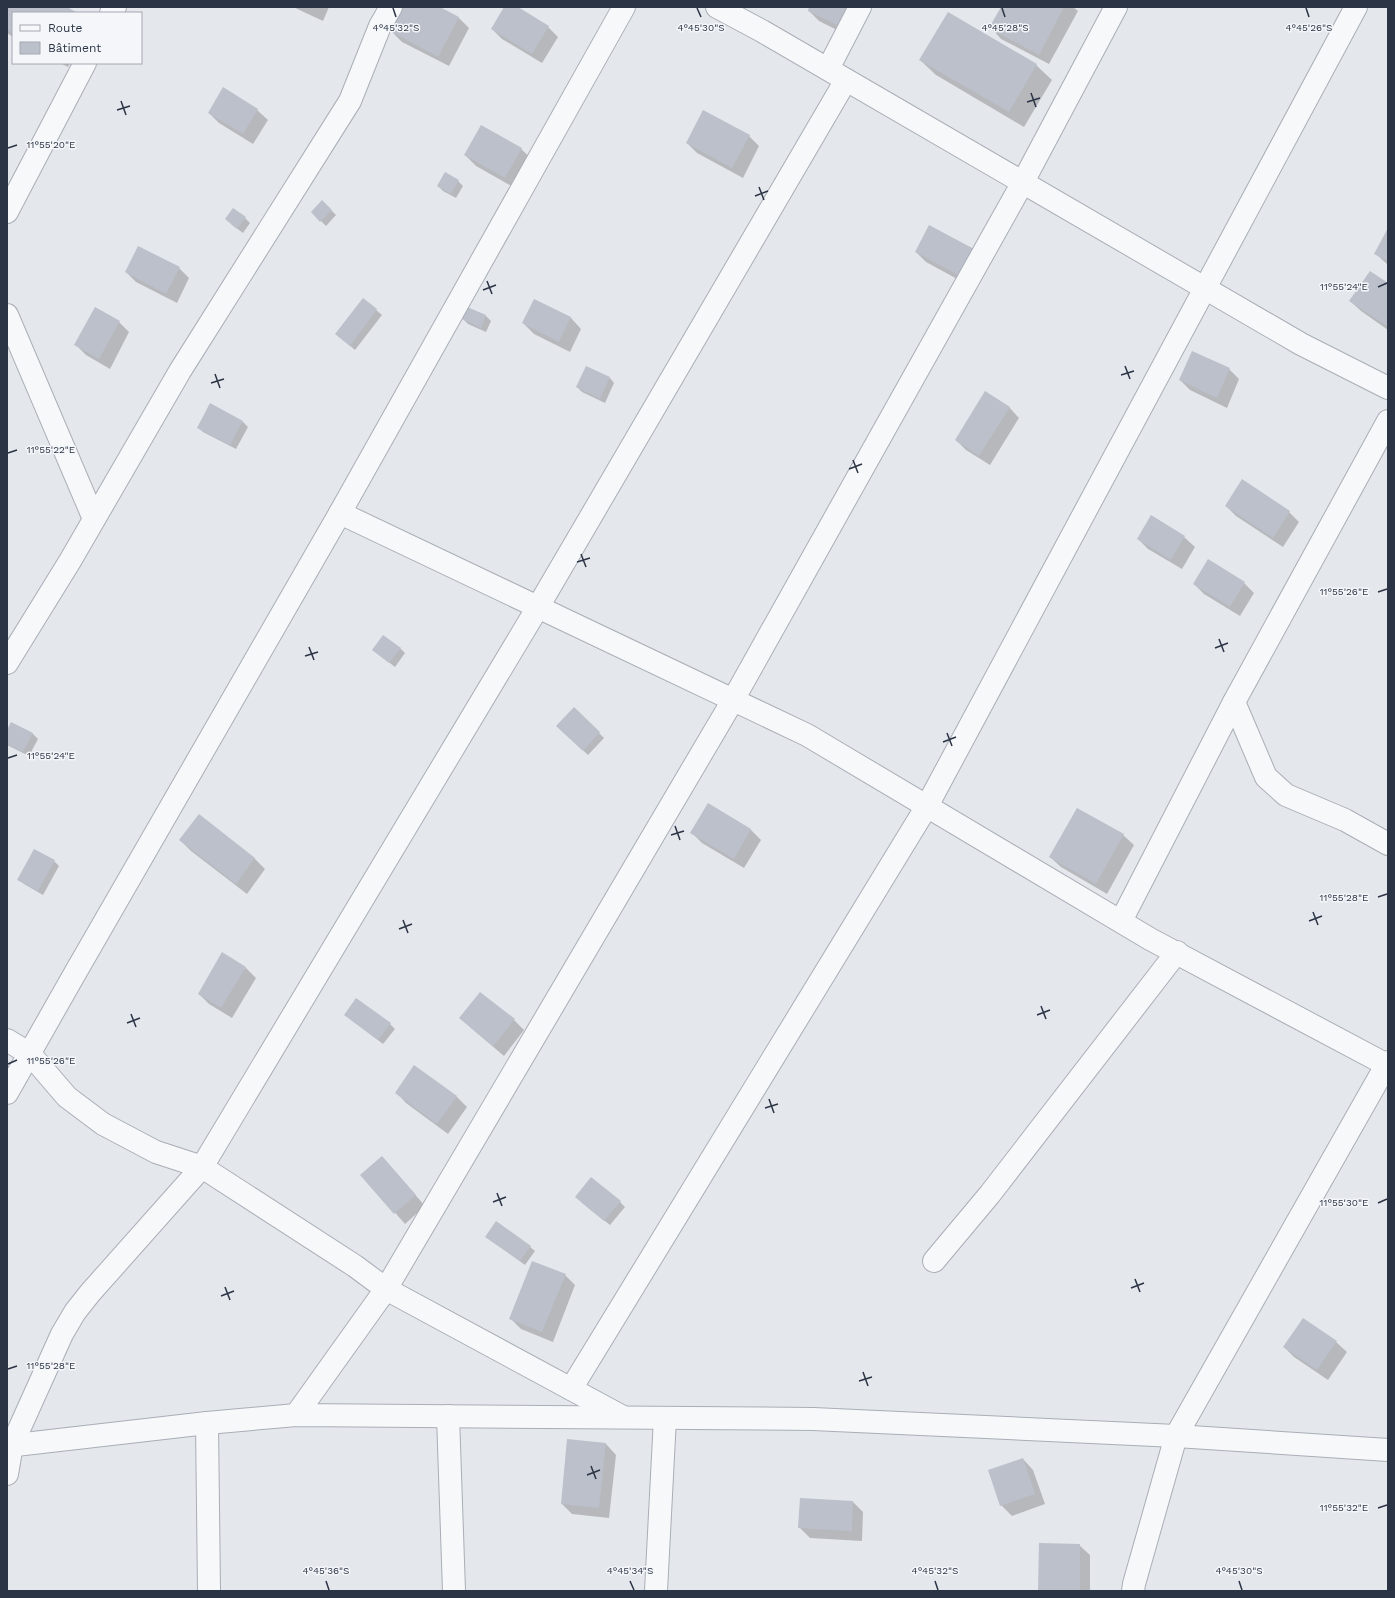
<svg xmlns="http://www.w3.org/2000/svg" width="1395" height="1598" viewBox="0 0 1395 1598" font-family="'Work Sans',sans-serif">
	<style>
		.shadow { fill: #0003 }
		.building { fill: #bbc0ca }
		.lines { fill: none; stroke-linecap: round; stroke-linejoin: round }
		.minor-casing { stroke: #a9aeb7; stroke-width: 24 }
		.minor { stroke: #f7f8fa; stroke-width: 22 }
		.ticks { fill: none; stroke: #2b3445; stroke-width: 1.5 }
		.ticks-label { font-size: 10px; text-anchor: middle; fill: #2b3445; stroke: #f4f6f9; stroke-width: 3; stroke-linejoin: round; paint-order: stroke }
	</style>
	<rect width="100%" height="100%" fill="#e4e7ec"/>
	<g class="shadow">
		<polygon points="8,7 65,7 76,13 13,13 13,37 7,33 7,10"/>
		<polygon points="293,7 329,7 323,21"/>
		<polygon points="404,7 438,7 459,18 469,28 449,66 402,42 391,31"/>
		<polygon points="505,7 516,7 548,27 558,37 542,63 502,39 492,29"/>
		<polygon points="811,7 868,7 853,38 819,21 809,11"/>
		<polygon points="1002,7 1073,7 1078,11 1049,64 1001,39 991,28"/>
		<polygon points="920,60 1036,65 1052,80 1024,127 936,75"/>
		<polygon points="60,63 70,63 68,67"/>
		<polygon points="257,110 268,120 253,144 219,123 209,113"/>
		<polygon points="749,136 759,146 743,178 697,153 687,143"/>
		<polygon points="521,149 532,159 515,188 476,166 465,155"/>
		<polygon points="458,181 463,186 456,198 443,191 438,186"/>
		<polygon points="322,201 336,215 326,226 312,212"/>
		<polygon points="245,218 250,223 243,233 231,224"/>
		<polygon points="929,226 970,286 926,262 916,252"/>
		<polygon points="1388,230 1388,265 1376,254"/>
		<polygon points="179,268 189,278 177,303 136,282 126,272"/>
		<polygon points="1388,284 1388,330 1361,311 1350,301"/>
		<polygon points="363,299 382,315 355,350 336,334"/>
		<polygon points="535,300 571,318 581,329 570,352 534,334 523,323"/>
		<polygon points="468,308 486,316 491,321 486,332 468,324 463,319"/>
		<polygon points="119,322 129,332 110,369 86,355 76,345"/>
		<polygon points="1229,369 1239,379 1227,408 1190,390 1180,380"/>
		<polygon points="610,378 614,383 605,403 582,392 577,387"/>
		<polygon points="210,404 243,422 248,427 236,449 203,432 198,427"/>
		<polygon points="1009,407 1019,418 990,465 966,450 956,440"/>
		<polygon points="1226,506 1289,512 1299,522 1283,547 1236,516"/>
		<polygon points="1184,537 1195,547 1182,569 1148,549 1138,539"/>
		<polygon points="1244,583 1254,593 1240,616 1204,594 1194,584"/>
		<polygon points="400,648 405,653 395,667 373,650"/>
		<polygon points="574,708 604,738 588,755 557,726"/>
		<polygon points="11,723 33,734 38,739 29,756 7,745 7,732"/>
		<polygon points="708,804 751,830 761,840 744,868 702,843 691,832"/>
		<polygon points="1077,809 1123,835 1134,845 1107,894 1061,867 1050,857"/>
		<polygon points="199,816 255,859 265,869 247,894 191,851 180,840"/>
		<polygon points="54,861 59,866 43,895 24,884 19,879"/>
		<polygon points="246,968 256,978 232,1018 209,1004 199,994"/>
		<polygon points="460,1018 514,1020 524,1030 504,1056 471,1028"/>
		<polygon points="350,1019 390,1024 395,1029 383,1044"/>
		<polygon points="414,1066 457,1097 467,1107 448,1134 406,1103 396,1092"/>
		<polygon points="382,1157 425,1206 405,1224 362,1175"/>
		<polygon points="581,1202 620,1202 625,1207 610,1225"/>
		<polygon points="492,1241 530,1247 535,1251 525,1265"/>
		<polygon points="565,1275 575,1285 553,1342 521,1329 510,1318"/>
		<polygon points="1336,1342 1347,1352 1328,1380 1294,1357 1284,1347"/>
		<polygon points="568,1440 606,1444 616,1455 609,1518 572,1514 562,1504"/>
		<polygon points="1023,1459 1033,1470 1045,1504 1012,1516 1001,1505"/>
		<polygon points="853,1502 863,1512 862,1541 810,1538 799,1527"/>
		<polygon points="1079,1545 1090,1555 1090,1591 1039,1591"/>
	</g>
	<g class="building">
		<polygon points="7,7 67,7 78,13 13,13 13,33 7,30"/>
		<polygon points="403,7 440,7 459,17 438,57 390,31"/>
		<polygon points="504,7 518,7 549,26 532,54 491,29"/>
		<polygon points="809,7 853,7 843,28 808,11"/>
		<polygon points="1001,7 1064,7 1039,55 989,28"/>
		<polygon points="948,12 1037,64 1009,112 919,60"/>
		<polygon points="223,87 258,109 243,134 208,113"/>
		<polygon points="703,110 750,135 732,168 686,143"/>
		<polygon points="481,125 522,148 505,178 464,155"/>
		<polygon points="445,172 459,180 451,194 437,186"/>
		<polygon points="322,200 332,210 320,222 311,212"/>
		<polygon points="233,208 246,217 237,229 225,219"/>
		<polygon points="929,225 974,249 960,276 915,252"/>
		<polygon points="1388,228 1388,261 1374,254"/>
		<polygon points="138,246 180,267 166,294 125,272"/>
		<polygon points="1370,271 1388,283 1388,324 1387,326 1349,301"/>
		<polygon points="363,298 377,309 350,346 335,334"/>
		<polygon points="534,299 571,317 559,342 522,323"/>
		<polygon points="95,307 120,321 99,359 74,345"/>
		<polygon points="467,307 486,315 481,328 462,319"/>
		<polygon points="1192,351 1230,368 1217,398 1179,380"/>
		<polygon points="586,366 610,377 600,399 576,387"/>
		<polygon points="985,391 1010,407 979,456 955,440"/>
		<polygon points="210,403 243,421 230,445 197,428"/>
		<polygon points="1242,479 1290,511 1273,538 1225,506"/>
		<polygon points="1151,515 1185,536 1171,560 1137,539"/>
		<polygon points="1208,559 1245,582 1230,607 1193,584"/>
		<polygon points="383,635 401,648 389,663 372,650"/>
		<polygon points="574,707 600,732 583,751 556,726"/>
		<polygon points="11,722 33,733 23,752 7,744 7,730"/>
		<polygon points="708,803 751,829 734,859 690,833"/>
		<polygon points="1077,808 1124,834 1096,884 1049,857"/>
		<polygon points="199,814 255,858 236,884 179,840"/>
		<polygon points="34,849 55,860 38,891 17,880"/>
		<polygon points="222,952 246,967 221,1008 198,994"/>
		<polygon points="480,992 515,1019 493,1046 459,1018"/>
		<polygon points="356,998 391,1023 378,1040 344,1015"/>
		<polygon points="414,1065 457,1096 437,1124 395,1093"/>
		<polygon points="382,1156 416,1195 394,1214 360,1175"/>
		<polygon points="591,1177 621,1201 604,1221 575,1197"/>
		<polygon points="496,1221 531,1246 520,1261 485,1237"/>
		<polygon points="532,1261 566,1274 542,1332 509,1319"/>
		<polygon points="1303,1318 1337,1341 1317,1370 1283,1347"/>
		<polygon points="567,1439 606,1443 599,1508 561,1504"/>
		<polygon points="1023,1458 1035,1494 1000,1506 988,1470"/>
		<polygon points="800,1498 853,1501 852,1531 798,1528"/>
		<polygon points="1039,1543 1080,1544 1080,1591 1038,1591"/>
	</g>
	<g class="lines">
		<g class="minor-casing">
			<g id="minor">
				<polyline points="717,7 762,31 1301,344 1388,388"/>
				<polyline points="111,13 115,7"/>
				<polyline points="828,69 860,7"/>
				<polyline points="7,212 85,63"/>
				<polyline points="7,315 94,519"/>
				<polyline points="340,513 807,735 1150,939 1387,1065"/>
				<polyline points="7,663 70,561 180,371 350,101 380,26 391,7"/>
				<polyline points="1234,702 1266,777 1286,795 1345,820 1388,844"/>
				<polyline points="1121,921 1234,702 1388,421"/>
				<polyline points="7,1040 30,1054 67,1097 103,1124 156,1152 202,1167 355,1266 386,1289 623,1417"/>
				<polyline points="7,1093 74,975 340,513 624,7"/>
				<polyline points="934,1261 990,1194 1177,952"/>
				<polyline points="571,1389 927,806 1356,7"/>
				<polyline points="296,1415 386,1289 733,700 1023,182 1116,7"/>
				<polyline points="448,1416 454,1591"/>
				<polyline points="207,1423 209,1591"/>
				<polyline points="7,1446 207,1423 296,1415 813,1419 1176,1436 1388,1450"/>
				<polyline points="7,1474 12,1445 62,1334 75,1312 90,1293 202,1167 538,607 846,80"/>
				<polyline points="656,1591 665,1418"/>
				<polyline points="1133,1591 1134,1584 1176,1436 1388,1062"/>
			</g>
		</g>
		<use href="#minor" class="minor"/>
	</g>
	<path class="ticks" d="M393,8l3,9M697,8l4,9M1002,8l3,9M1306,8l3,9M1031,93l5,14M121,101l5,14M1027,102l13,-4M117,110l13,-4M8,148l9,-3M759,187l5,13M755,196l13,-5M487,281l5,13M1378,287l9,-4M483,290l13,-5M1125,366l5,13M215,374l5,14M1121,375l13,-4M211,383l13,-4M8,453l9,-3M853,460l5,13M849,469l13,-5M581,554l5,13M577,562l13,-4M1378,592l9,-3M1219,639l5,13M309,647l5,13M1215,648l13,-5M305,656l13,-4M947,733l5,13M943,742l13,-5M8,758l9,-3M675,826l5,14M671,835l13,-4M1378,897l9,-3M1313,912l5,13M403,920l5,13M1309,921l13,-5M399,929l13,-5M1041,1006l5,13M131,1014l5,13M1037,1015l13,-5M127,1023l13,-5M8,1064l9,-4M769,1099l5,14M765,1108l13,-4M497,1193l5,13M493,1202l13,-5M1378,1203l9,-4M1135,1279l5,13M225,1287l5,13M1131,1288l13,-5M221,1296l13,-5M8,1369l9,-3M863,1372l5,14M859,1381l13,-4M591,1466l5,13M587,1475l13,-5M1378,1508l9,-3M326,1581l3,9M630,1581l4,9M935,1581l3,9M1239,1581l3,9"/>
	<g class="ticks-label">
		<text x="1005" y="31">4°45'28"S</text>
		<text x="396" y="31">4°45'32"S</text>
		<text x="701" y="31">4°45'30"S</text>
		<text x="1309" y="31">4°45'26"S</text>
		<text x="51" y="148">11°55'20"E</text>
		<text x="1344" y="290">11°55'24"E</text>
		<text x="51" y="453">11°55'22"E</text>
		<text x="1344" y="595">11°55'26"E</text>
		<text x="51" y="759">11°55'24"E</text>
		<text x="1344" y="901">11°55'28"E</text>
		<text x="51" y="1064">11°55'26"E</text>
		<text x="1344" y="1206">11°55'30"E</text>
		<text x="51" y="1369">11°55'28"E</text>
		<text x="1344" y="1511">11°55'32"E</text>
		<text x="326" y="1574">4°45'36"S</text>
		<text x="630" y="1574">4°45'34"S</text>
		<text x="935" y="1574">4°45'32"S</text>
		<text x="1239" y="1574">4°45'30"S</text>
	</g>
	<rect width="1395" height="1598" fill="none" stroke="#2b3445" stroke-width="16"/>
	<rect x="12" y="12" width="130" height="52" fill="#f4f6f9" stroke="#a4a8b1"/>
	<rect x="20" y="25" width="20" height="6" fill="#f7f8fa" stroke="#a4a8b1"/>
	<text x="48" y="32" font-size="12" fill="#2b3445">Route</text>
	<rect x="20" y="42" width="20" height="12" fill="#bbc0ca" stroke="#a4a8b1"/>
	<text x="48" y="52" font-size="12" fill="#2b3445">Bâtiment</text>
</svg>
